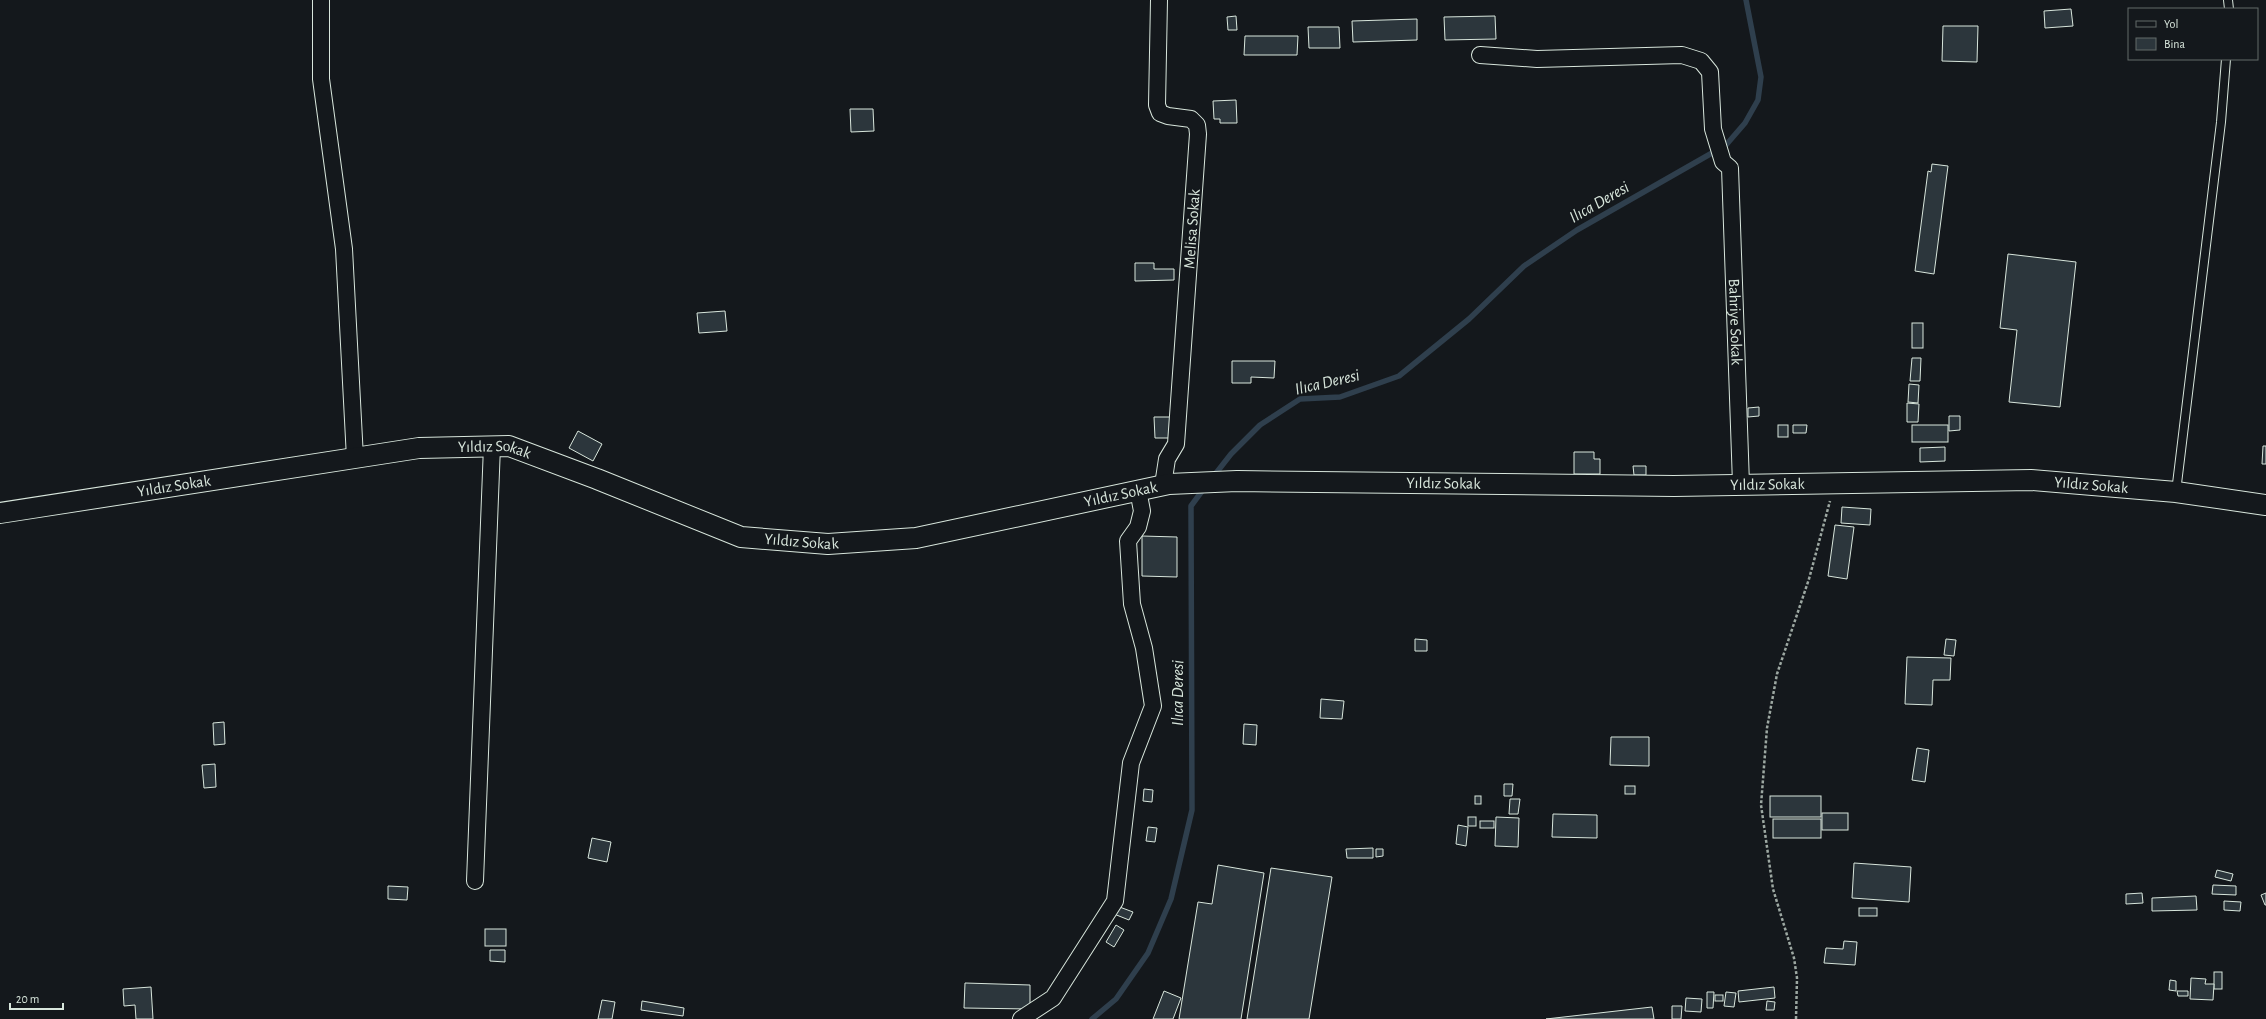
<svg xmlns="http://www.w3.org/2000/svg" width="2266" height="1019" viewBox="0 0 2266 1019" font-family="'Alegreya Sans',sans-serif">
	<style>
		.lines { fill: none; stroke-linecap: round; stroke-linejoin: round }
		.stream { stroke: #2f3f4d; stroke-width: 5.5 }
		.building { fill: #2c363c; stroke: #d8e6dc }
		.service-casing { stroke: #d8e6dc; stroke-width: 10 }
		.minor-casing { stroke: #d8e6dc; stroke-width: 18 }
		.tertiary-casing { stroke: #d8e6dc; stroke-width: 22 }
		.path { stroke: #9da8a2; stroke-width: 2.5; stroke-dasharray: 3 2; stroke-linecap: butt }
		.service { stroke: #14181c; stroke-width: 8 }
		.minor { stroke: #14181c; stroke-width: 16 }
		.tertiary { stroke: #14181c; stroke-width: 20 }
		.labels { text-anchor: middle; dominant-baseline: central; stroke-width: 3; stroke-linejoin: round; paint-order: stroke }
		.street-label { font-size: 16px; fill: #d8e6dc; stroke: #14181c }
		.water-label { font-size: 17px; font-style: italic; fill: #d8e6dc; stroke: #14181c }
	</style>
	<rect width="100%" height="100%" fill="#14181c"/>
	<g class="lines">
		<g class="stream">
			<polyline points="1213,477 1231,454 1260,425 1300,399 1340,397 1399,376 1469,319 1524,266 1577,230 1726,145 1745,123 1758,100 1761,77 1746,0"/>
			<polyline points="1092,1019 1116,999 1148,953 1171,899 1192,810 1191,506 1205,487"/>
		</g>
	</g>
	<g class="building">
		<polygon points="2071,9 2073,26 2045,28 2044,11"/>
		<polygon points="1236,16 1237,30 1228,30 1227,17"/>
		<polygon points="1495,16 1496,39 1445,40 1444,17"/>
		<polygon points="1417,19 1417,40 1353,42 1352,21"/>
		<polygon points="1943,26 1978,26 1977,62 1942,61"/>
		<polygon points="1308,27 1339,27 1340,48 1309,48"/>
		<polygon points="1245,36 1298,36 1297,55 1244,55"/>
		<polygon points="1236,100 1237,123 1220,123 1220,119 1214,119 1213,101"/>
		<polygon points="850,109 873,109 874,131 851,132"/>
		<polygon points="1932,164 1948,166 1934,274 1915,271 1928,171 1931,172"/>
		<polygon points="2008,254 2076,262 2060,407 2009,402 2017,330 2000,328"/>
		<polygon points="1135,263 1154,263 1154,269 1174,269 1174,280 1135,281"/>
		<polygon points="725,311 727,331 699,333 697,313"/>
		<rect x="1912" y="323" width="11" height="25"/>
		<polygon points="1912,358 1921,358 1920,381 1910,381"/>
		<polygon points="1232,361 1275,361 1274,378 1251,377 1251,383 1232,383"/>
		<polygon points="1909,384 1919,385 1918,403 1908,402"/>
		<polygon points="1907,403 1919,404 1918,422 1907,422"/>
		<polygon points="1759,407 1759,416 1748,417 1748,408"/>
		<polygon points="1949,416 1960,416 1960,430 1949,431"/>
		<polygon points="1154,417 1172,417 1172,438 1155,438"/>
		<rect x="1778" y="425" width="10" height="12"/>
		<polygon points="1793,425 1807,425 1806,433 1793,433"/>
		<rect x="1912" y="425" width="36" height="17"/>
		<polygon points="578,431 602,444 593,461 569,448"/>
		<polygon points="2263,446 2266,446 2266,464 2262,464"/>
		<polygon points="1945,447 1945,461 1920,462 1920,448"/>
		<polygon points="1574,452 1594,452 1594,459 1600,459 1600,474 1574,474"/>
		<polygon points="1633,466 1646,466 1646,475 1634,475"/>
		<polygon points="1842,507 1871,509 1870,525 1841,523"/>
		<polygon points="1835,525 1854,527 1847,579 1828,576"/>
		<polygon points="1142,536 1177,537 1177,577 1142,576"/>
		<polygon points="1415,639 1427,640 1427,651 1415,651"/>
		<polygon points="1946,639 1956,640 1954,656 1944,655"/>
		<polygon points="1907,657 1951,658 1950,680 1933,680 1932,705 1905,704"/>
		<polygon points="1321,699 1344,701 1342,719 1320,718"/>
		<polygon points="224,722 225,744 214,745 213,723"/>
		<polygon points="1244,724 1257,725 1256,745 1243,744"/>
		<polygon points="1611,737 1649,737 1649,766 1610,765"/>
		<polygon points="1917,748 1929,750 1925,782 1912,780"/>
		<polygon points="215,764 216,787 204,788 202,765"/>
		<polygon points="1504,784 1513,784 1512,796 1504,796"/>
		<rect x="1625" y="786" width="10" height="8"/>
		<polygon points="1144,789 1153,790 1152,802 1143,801"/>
		<rect x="1475" y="796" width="6" height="8"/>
		<rect x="1770" y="796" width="51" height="21"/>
		<polygon points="1510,799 1520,799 1518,814 1509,814"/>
		<rect x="1822" y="813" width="26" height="17"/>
		<polygon points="1553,814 1597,815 1597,838 1552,837"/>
		<rect x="1468" y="817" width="8" height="9"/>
		<polygon points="1496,817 1519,818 1518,847 1495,846"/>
		<rect x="1773" y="819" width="48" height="19"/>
		<rect x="1480" y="821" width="14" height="7"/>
		<polygon points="1458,825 1468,827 1466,846 1456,844"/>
		<polygon points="1148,827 1157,828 1155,842 1146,841"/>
		<polygon points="592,838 611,842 607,862 588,858"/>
		<polygon points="1373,848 1373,858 1347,858 1346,849"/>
		<polygon points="1376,849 1383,849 1383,856 1376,857"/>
		<polygon points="1854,863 1911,867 1909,902 1852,898"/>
		<polygon points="1218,865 1264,873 1241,1019 1179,1019 1198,902 1212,904"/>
		<polygon points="1271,868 1332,877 1309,1019 1247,1019"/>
		<polygon points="2217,870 2233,874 2231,881 2215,877"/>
		<polygon points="2213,885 2236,886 2236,895 2212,894"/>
		<polygon points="388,886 408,887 407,900 388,899"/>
		<polygon points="2142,893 2143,903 2126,904 2126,894"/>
		<polygon points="2266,893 2266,905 2265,905 2261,895"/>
		<polygon points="2196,896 2197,910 2152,911 2152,898"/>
		<polygon points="2224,901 2241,902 2240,911 2224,910"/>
		<polygon points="1117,906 1133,912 1129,920 1114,914"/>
		<rect x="1859" y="908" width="18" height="8"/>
		<polygon points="1116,925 1124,930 1114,947 1106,942"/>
		<rect x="485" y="929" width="21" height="17"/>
		<polygon points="1844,941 1857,942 1855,965 1824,963 1826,948 1843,949"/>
		<polygon points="490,950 505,950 505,962 490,961"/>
		<rect x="2214" y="972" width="8" height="17"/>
		<polygon points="2191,978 2206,979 2205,984 2214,984 2213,1000 2190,999"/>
		<polygon points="2170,980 2176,981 2176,991 2169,990"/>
		<polygon points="965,983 1030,985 1030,1009 964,1008"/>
		<polygon points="151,987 153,1019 136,1019 135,1005 124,1006 123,989"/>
		<polygon points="1774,987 1775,998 1739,1002 1738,991"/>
		<polygon points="1164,991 1181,998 1173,1019 1153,1019"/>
		<polygon points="2177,991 2188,991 2188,996 2178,996"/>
		<polygon points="1707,992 1714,992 1713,1008 1707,1008"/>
		<polygon points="1726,992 1736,993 1734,1007 1724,1006"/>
		<rect x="1715" y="995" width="8" height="6"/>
		<polygon points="1686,998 1702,999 1701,1012 1685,1011"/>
		<polygon points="602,1000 615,1002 612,1019 598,1019"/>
		<polygon points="642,1001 684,1008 683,1016 641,1010"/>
		<polygon points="1767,1001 1775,1002 1774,1010 1766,1010"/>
		<polygon points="1672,1006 1682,1006 1681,1019 1672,1019"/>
		<polygon points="1652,1007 1654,1019 1546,1019"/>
	</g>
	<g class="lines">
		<g class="service-casing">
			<g id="service">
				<polyline points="2228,0 2229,9"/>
				<polyline points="2176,492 2221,122 2226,59"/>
			</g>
		</g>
		<g class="minor-casing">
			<g id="minor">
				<polyline points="321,0 321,79 344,249 355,458"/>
				<polyline points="1159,0 1157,105 1160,113 1168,116 1191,119 1197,125 1198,134 1176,444 1167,459 1163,485"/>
				<path id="s1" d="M1480,55l57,4 145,-4 19,6 9,11 3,57 10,33 7,6 11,316"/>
				<polyline points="475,881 492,446"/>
				<polyline points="1021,1019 1053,998 1115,901 1131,763 1153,706 1144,648 1132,604 1128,541 1138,527 1142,511 1138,490"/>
			</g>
		</g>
		<g class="tertiary-casing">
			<g id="tertiary">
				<path id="s2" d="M0,513l419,-65 90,-2 88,33 144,58 87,7 88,-6 253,-54 68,-3 437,5 357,-6 145,12 90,13"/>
			</g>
		</g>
		<polyline class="path" points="1796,1019 1797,978 1794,958 1773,889 1761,805 1767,728 1777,674 1809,579 1830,501"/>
		<use href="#service" class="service"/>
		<use href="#minor" class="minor"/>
		<use href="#tertiary" class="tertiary"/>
	</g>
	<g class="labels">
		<g class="street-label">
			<text transform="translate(1192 229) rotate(-86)">Melisa Sokak</text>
			<text stroke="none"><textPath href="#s1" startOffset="491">Bahriye Sokak</textPath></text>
			<text stroke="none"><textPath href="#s2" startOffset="500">Yıldız Sokak</textPath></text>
			<text stroke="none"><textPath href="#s2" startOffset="1472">Yıldız Sokak</textPath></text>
			<text stroke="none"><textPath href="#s2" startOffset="1796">Yıldız Sokak</textPath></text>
			<text stroke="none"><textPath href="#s2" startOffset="2120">Yıldız Sokak</textPath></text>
			<text stroke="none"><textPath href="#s2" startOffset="176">Yıldız Sokak</textPath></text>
			<text stroke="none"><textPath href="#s2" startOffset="1148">Yıldız Sokak</textPath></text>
			<text stroke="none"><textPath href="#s2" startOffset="824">Yıldız Sokak</textPath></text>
		</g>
		<g class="water-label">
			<text transform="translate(1599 202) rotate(-30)">Ilıca Deresi</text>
			<text transform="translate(1327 382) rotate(-13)">Ilıca Deresi</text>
			<text transform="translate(1177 693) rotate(-90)">Ilıca Deresi</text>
		</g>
	</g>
	<rect x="2128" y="8" width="130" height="52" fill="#14181c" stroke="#626a69"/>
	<rect x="2136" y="21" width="20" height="6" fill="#14181c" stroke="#626a69"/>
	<text x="2164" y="28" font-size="12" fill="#d8e6dc">Yol</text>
	<rect x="2136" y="38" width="20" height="12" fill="#2c363c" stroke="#626a69"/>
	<text x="2164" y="48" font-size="12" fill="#d8e6dc">Bina</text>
	<path d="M10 1003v6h53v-6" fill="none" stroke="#d8e6dc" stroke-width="2"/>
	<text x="16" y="1003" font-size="12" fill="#d8e6dc" stroke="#14181c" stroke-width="3" paint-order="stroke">20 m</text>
</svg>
